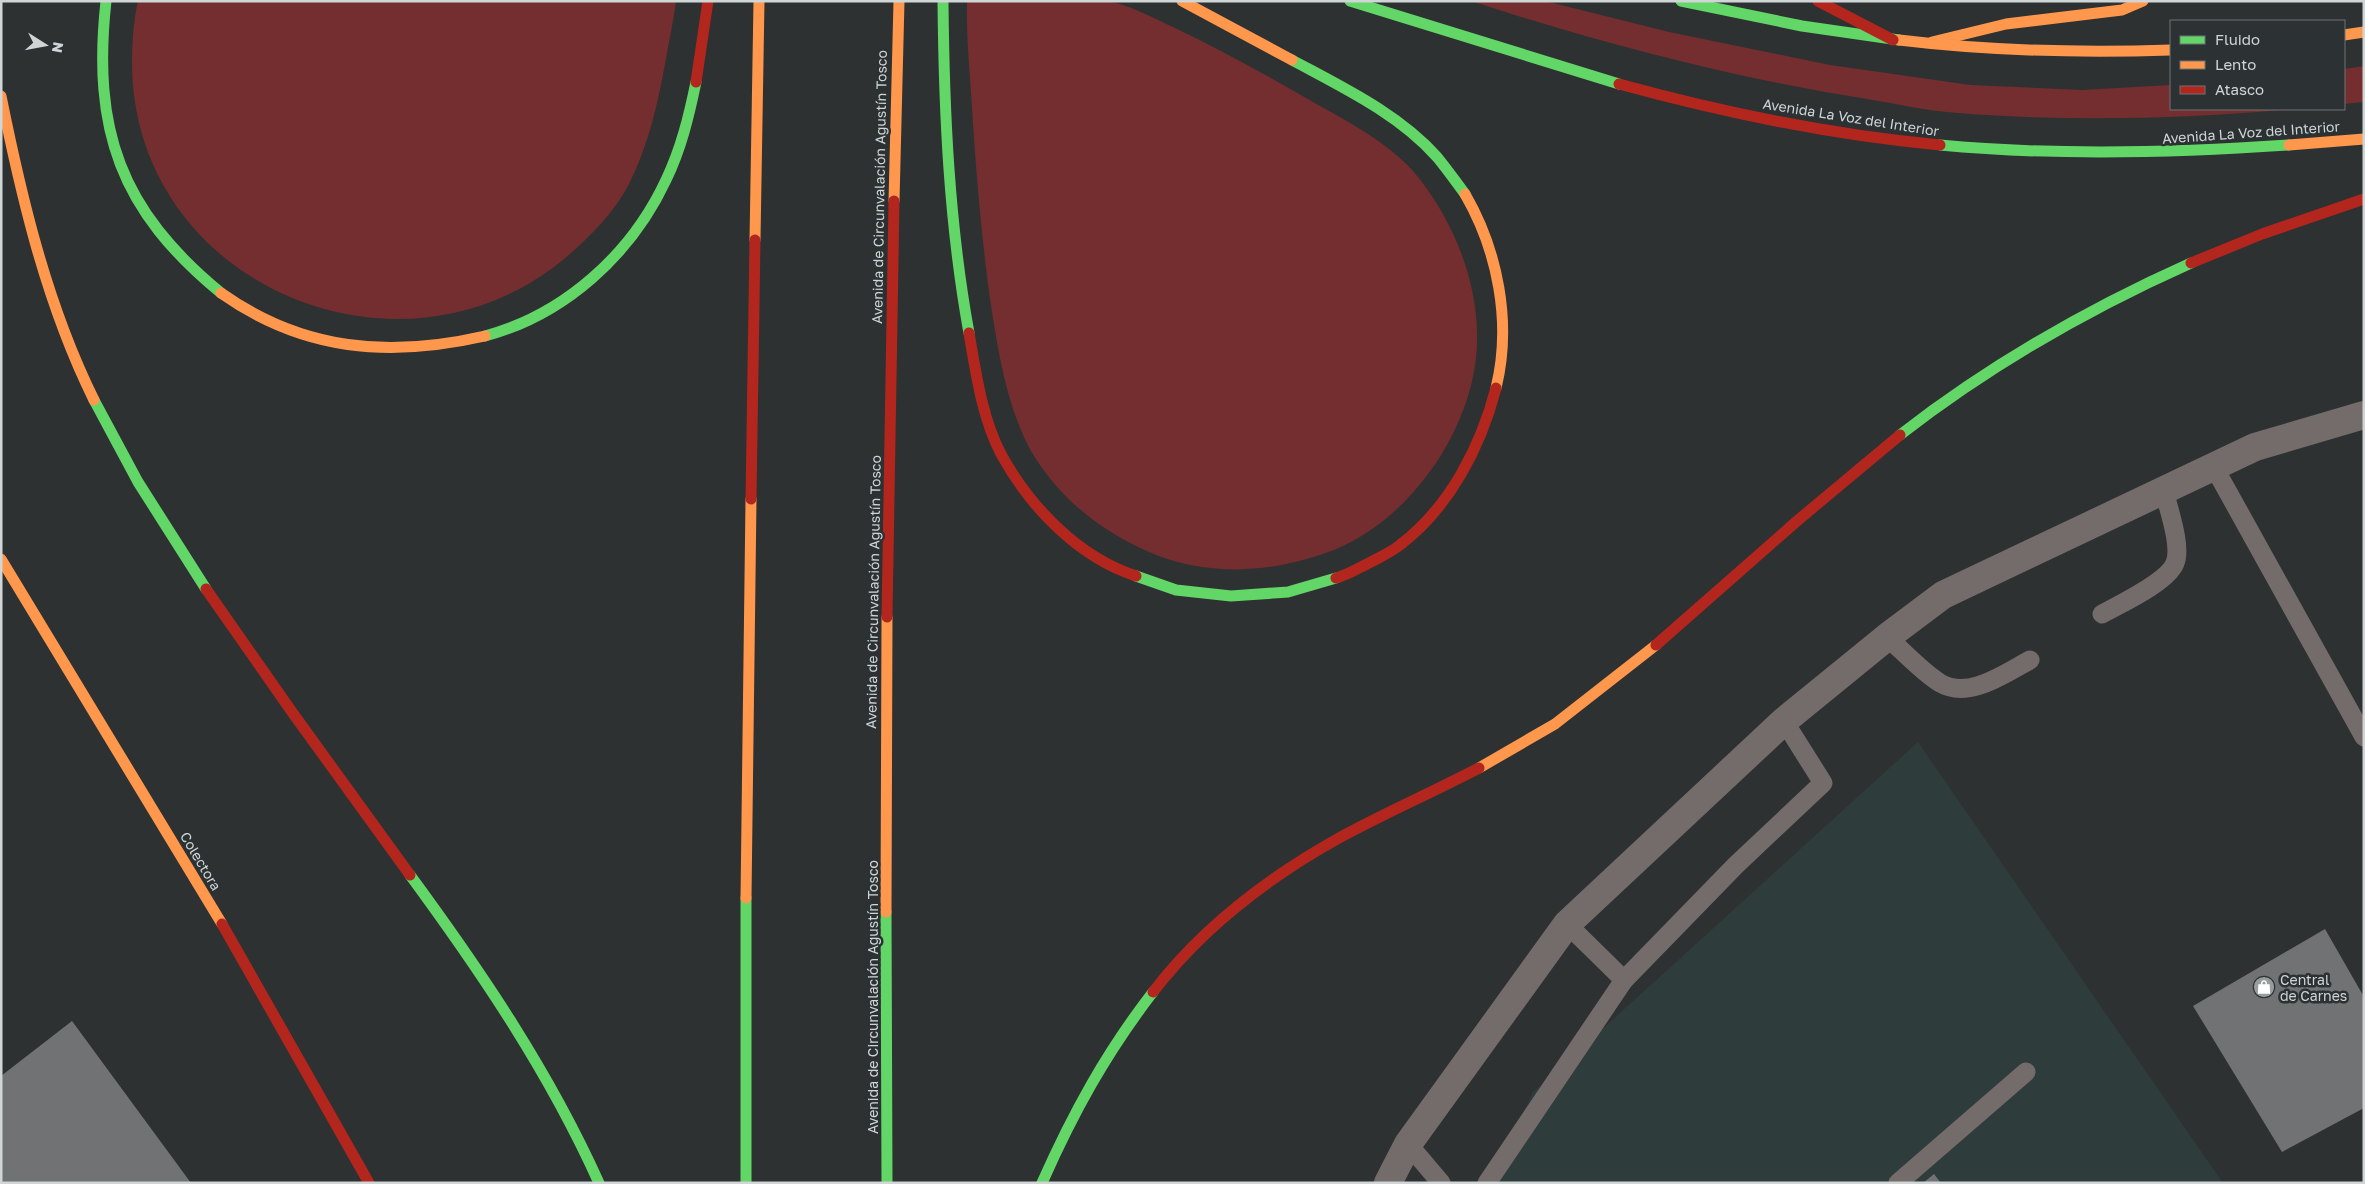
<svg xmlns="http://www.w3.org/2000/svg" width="2365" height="1184" viewBox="0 0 2365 1184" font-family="'Golos Text',sans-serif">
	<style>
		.built { fill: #2f3c3c }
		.green { fill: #752e2f }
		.building { fill: #707273 }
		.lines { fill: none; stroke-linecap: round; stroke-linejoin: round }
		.lane { stroke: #746b6b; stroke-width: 19 }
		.street { stroke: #746b6b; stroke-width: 28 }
		.fast { stroke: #63d668; stroke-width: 11 }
		.slow { stroke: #ff974d; stroke-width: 11 }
		.jam { stroke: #b3261e; stroke-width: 11 }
		.labels { text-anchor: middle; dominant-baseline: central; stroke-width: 5; stroke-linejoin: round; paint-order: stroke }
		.street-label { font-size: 14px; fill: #d0d5d5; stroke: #2c3233 }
		.poi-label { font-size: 14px; fill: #d0d5d5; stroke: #2c3233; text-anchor: start }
	</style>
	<rect width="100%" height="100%" fill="#2d3132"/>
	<polygon class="built" points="1918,742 2223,1183 1491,1183 1533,1092"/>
	<g class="green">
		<path d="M138,1h538c-2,17 -6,35 -9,52 -8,45 -17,89 -38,131 -15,29 -40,54 -65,75 -164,136 -428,27 -432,-192 0,-22 1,-44 6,-66z"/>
		<path d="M967,1c35,0 71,0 106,0 14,0 30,-1 43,2 20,5 39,16 57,24 50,24 99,51 147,79 31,17 69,38 93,65 37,43 63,104 64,161 3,84 -57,177 -132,213 -16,8 -34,13 -50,17 -48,12 -100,10 -146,-10 -50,-22 -90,-54 -118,-101 -25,-46 -33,-101 -41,-152 -8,-58 -13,-116 -17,-175 -2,-41 -7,-82 -6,-123z"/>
		<path d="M1471,1h74l124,31 161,33 140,20 112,5 89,-5v24h124c-112,10 -224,13 -337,4 -30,-2 -61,-9 -91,-14 -134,-21 -267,-56 -396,-98z"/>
		<polygon points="2364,66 2364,102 2344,104 2344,69"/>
	</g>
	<g class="building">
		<polygon points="2325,929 2364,997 2364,1108 2282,1152 2193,1006"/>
		<polygon points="72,1021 191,1183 1,1183 1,1076"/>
		<polygon points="1934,1174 1941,1183 1923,1183"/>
	</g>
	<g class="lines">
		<g class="lane">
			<polyline points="2214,467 2364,737"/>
			<path d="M2102,614c18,-10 66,-32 73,-51 7,-17 -7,-55 -11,-73"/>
			<path d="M1887,637c16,14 35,35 53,46 29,17 65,-10 90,-23"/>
			<polyline points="1567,924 1624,980"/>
			<polyline points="1408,1144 1441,1183"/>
			<polyline points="1487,1183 1624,980 1736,865 1823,783 1784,721"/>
			<polyline points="1898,1183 2026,1072"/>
		</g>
		<polyline class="street" points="1388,1183 1408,1144 1567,924 1784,721 1887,637 1943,595 2255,447 2364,415"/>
		<g class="fast">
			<path d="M106,1c-14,129 14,209 115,292"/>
			<path d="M943,1c1,111 6,222 26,332"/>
			<polyline points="1350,1 1619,84"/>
			<polyline points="1681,1 1802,26 1899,40"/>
			<path d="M1292,60c50,27 107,54 145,97 10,12 19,25 28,37"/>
			<path d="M1940,145c116,11 233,8 349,0"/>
			<path d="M485,336c79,-21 146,-81 181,-156 15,-31 23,-64 30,-98"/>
			<polyline points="94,400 138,482 206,589"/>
			<path d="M1900,435c90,-70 188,-126 291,-172"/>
			<polyline points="1136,576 1176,590 1231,596 1288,592 1336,578"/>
			<path d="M410,875c72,98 139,197 189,308"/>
			<polyline points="746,898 746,1183"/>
			<polyline points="886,912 887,1183"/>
			<path d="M1042,1183c31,-70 64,-130 111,-191"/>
		</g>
		<g class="slow">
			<polyline points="1182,1 1292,60"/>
			<polyline points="2344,35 2364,32"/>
			<path d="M1899,40c91,11 181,13 272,10"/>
			<polyline points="1932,42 2006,24 2122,10 2143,1"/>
			<path d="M1,96c21,104 46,209 93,304"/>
			<polyline points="2289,145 2364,139"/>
			<path d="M1465,194c33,57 47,129 31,194"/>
			<polyline points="894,201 899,1"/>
			<polyline points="755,240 759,1"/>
			<path d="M221,293c82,58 168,65 264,43"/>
			<polyline points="1,559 222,924"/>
			<polyline points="1479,768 1555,724 1656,645"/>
			<polyline points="746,898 751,499"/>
			<polyline points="886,912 887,617"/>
		</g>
		<g class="jam">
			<polyline points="1818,1 1893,40"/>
			<polyline points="696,82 708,1"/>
			<path d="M1619,84c106,29 212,51 321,61"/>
			<polyline points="2191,263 2262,234 2364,199"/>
			<path d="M969,333c7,40 13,85 32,121 29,53 77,103 135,122"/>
			<polyline points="751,499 755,240"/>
			<path d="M1336,578c11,-3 21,-9 31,-14 11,-6 23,-11 33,-19 50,-38 81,-99 96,-157"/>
			<polyline points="206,589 292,712 410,875"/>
			<polyline points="887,617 894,201"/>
			<polyline points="1656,645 1797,521 1900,435"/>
			<polyline points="222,924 369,1183"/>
			<path d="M1153,992c49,-64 116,-115 186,-154 46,-25 94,-46 140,-70"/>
		</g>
	</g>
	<defs>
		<g id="shop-disc" transform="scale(1.125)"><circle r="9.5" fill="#979c9c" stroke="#2c3233"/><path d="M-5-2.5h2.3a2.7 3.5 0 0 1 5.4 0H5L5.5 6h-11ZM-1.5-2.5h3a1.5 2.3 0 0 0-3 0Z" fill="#fff"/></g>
	</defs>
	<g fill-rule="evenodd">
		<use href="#shop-disc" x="2264" y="987"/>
	</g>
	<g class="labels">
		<g class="street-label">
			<text transform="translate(1851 117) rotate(9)">Avenida La Voz del Interior</text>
			<text transform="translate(2251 132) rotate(-4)">Avenida La Voz del Interior</text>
			<text transform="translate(879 187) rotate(-89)">Avenida de Circunvalación Agustín Tosco</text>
			<text transform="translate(873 592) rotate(-89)">Avenida de Circunvalación Agustín Tosco</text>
			<text transform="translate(201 861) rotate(59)">Colectora</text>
			<text transform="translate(872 997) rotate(-90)">Avenida de Circunvalación Agustín Tosco</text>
		</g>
		<g class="poi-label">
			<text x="2280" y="979">Central<tspan x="2280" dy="16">de Carnes</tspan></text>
		</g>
	</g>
	<rect width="2365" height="1184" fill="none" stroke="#d0d5d5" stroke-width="5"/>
	<rect x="2170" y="20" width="175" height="90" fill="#2c3233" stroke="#6e7374"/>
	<rect x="2180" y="36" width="25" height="8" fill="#63d668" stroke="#6e7374"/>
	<text x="2215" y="45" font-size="15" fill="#d0d5d5">Fluido</text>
	<rect x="2180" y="61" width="25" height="8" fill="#ff974d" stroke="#6e7374"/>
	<text x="2215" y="70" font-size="15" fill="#d0d5d5">Lento</text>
	<rect x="2180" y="86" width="25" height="8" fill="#b3261e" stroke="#6e7374"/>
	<text x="2215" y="95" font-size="15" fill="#d0d5d5">Atasco</text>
	<g transform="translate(45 45) rotate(101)" stroke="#2c3233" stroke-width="4" paint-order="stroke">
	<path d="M0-4L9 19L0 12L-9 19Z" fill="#d0d5d5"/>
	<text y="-8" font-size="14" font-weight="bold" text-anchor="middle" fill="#d0d5d5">N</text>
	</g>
</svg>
